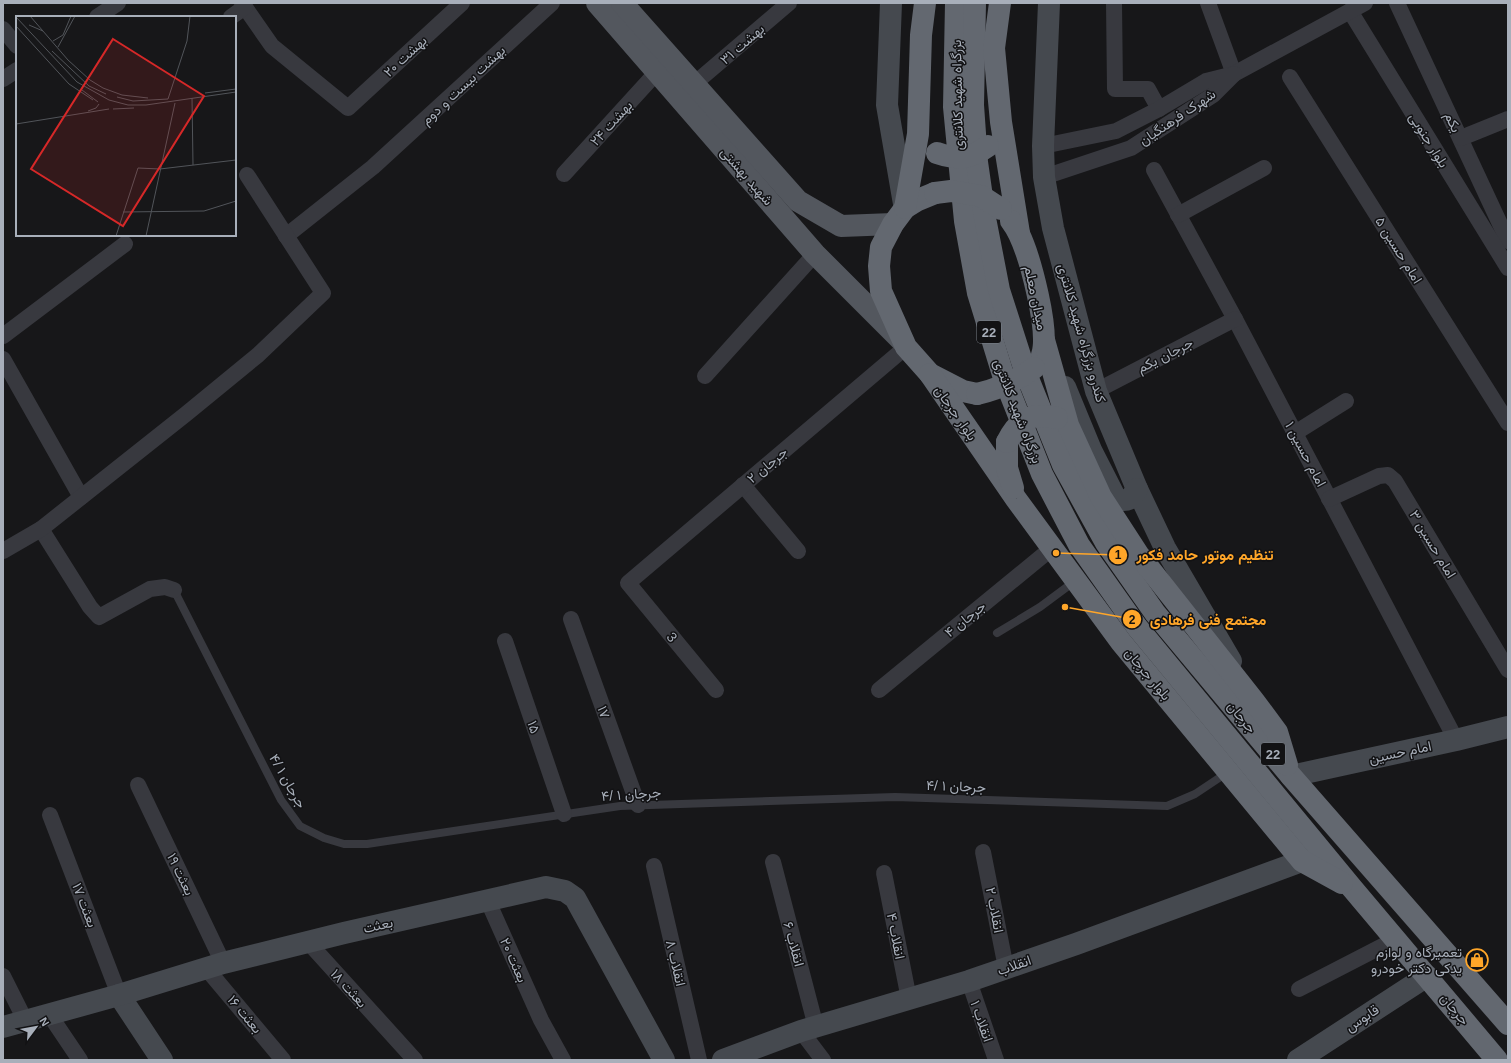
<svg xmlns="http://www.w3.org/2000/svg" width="1511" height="1063" viewBox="0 0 1511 1063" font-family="Arial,Vazirmatn,sans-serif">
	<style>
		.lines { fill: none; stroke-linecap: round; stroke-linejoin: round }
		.lane { stroke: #38393f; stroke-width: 8 }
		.street { stroke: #38393f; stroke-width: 16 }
		.secondary { stroke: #45494f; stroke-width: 22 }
		.primary { stroke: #53575e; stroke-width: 22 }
		.highway { stroke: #636870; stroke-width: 22 }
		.highway-bridge { stroke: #636870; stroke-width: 22 }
		.labels { text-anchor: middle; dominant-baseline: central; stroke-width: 3; stroke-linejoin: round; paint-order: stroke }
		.shield { fill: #121214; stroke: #7b8088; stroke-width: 1 }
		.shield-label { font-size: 13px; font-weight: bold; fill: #a8afba }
		.street-label { font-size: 14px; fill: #a8afba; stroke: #121214 }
		.poi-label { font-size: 14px; fill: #a8afba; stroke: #121214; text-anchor: end }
		.inset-road { fill: none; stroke: #515459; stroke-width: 1 }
		.view { fill: #d62828; fill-opacity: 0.15; stroke: #d62828; stroke-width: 2 }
		.inset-edge { fill: none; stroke: #a8afba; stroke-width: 2 }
		.leader { fill: none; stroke: #ffa629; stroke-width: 1.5 }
		.callout-dot { fill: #ffa629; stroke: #121214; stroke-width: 1.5 }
		.mark-label { font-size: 12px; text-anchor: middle; font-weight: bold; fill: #111 }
		.callout-label { font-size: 15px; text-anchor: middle; font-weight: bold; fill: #ffa629; stroke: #121214; stroke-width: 3; stroke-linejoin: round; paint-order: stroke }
	</style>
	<rect width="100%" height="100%" fill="#171719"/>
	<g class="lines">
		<g class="lane">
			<polyline points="174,590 281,800 300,826 324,838 344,844 367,844 620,806 895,797 1167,806 1195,794 1228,772"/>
			<polyline points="997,633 1040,607 1075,581"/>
		</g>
		<g class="street">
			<polyline points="242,3 272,46 348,108 462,3"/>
			<polyline points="1114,3 1115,89 1148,89 1159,109"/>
			<polyline points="1208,3 1234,74"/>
			<polyline points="1397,3 1508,241"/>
			<polyline points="1350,11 1508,268"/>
			<polyline points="97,17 118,3"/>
			<polyline points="231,17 245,7"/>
			<polyline points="3,29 17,46"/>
			<polyline points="1290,77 1508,423"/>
			<polyline points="3,79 17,70"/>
			<polyline points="694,84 789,3"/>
			<polyline points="1461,138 1508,119"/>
			<polyline points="1043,146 1116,131 1159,109 1206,81 1234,74 1365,3"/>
			<polyline points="1154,170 1235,319 1456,740"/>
			<polyline points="564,174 657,72"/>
			<polyline points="1044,177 1131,148 1213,95 1234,74"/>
			<polyline points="1178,215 1264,168"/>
			<polyline points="286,236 373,167 552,3"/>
			<polyline points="3,336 125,244"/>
			<polyline points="3,359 81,497"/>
			<polyline points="705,376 815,254"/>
			<polyline points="1096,391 1235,319"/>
			<polyline points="1295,433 1346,401"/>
			<polyline points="743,485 798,551"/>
			<polyline points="1329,499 1379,476 1388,475 1395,481 1508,670"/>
			<polyline points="41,529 90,607 99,617 150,589 165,587 174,590"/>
			<polyline points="3,551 41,529 186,414 258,355 323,293 247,175"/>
			<polyline points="571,619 638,805"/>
			<polyline points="505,641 564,814"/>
			<polyline points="716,690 628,583 906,347"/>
			<polyline points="879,690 1052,548"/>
			<polyline points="138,785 223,963"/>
			<polyline points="50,815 119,995"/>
			<polyline points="983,852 1006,968"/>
			<polyline points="773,862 816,1027"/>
			<polyline points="654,866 699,1060"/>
			<polyline points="884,873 909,999"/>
			<polyline points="487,899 541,1020 563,1060"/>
			<polyline points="308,942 415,1060"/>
			<polyline points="206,968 283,1060"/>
			<polyline points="3,976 26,1022"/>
			<polyline points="969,981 996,1060"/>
			<polyline points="1299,989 1396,939"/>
			<polyline points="49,1014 80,1060"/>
			<polyline points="801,1031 823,1060"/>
		</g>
		<g class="secondary">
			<polyline points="891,3 887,105 904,204"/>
			<polyline points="1049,3 1043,146 1044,177 1053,228 1096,391 1137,489 1165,548 1231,661"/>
			<path d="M1065,387l26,63 25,49c12,3 14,1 21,-10"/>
			<polyline points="1291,776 1456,740 1508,727"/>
			<polyline points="119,995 162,1060"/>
			<polyline points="3,1027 119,995 223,963 344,933 546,887 565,891 575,898 664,1060"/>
			<polyline points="723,1060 801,1031 969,981 1076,944 1302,861"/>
			<polyline points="1298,1060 1427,976"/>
		</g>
		<g class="primary">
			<polyline points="597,3 815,254 903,342"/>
			<polyline points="622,3 798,201 841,226 893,224"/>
		</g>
		<g class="highway">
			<polyline points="956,3 954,107 965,221 978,293 1004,378 1042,474 1079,545 1137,627 1352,888 1497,1060"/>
			<polyline points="975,3 973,105 977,162 985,218 999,290 1025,371 1063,465 1106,543 1155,613 1291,776 1508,1024"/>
			<polyline points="1000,3 994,48 1001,122 1019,233"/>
			<polyline points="935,193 918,200 905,208 893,224 881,247 879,266 881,291 906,347 930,374 963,391 977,394"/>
			<polyline points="905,208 918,134 921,35 925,3"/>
			<path d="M1011,221c3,4 6,9 8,13 11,23 31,97 23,121"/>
			<polyline points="1044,340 1068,425 1101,497 1138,554 1254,701 1277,732 1287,765"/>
			<polyline points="930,374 1016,499 1121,642 1302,861 1342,883"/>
			<polyline points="1007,442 1007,468 1013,488"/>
		</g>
		<g class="highway-bridge">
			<path d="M937,153c21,7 33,6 51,-7"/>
			<polyline points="935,193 951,191 981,196 1001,209"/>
			<path d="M977,394c22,-5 39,-13 57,-26"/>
			<path d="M1007,442c11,-23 25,-30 50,-24"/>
		</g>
	</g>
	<defs>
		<g id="shop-ring" transform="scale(1.15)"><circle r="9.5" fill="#121214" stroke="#ffa629" stroke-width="1.5"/><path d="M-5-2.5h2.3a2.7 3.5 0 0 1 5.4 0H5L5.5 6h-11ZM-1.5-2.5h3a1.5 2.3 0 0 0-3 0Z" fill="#ffa629"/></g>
	</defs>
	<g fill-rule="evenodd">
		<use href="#shop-ring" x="1477" y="960"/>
	</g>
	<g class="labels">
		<g class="shield">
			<rect x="977" y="321" width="24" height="22" rx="3"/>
			<rect x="1261" y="743" width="24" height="22" rx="3"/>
		</g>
		<g class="shield-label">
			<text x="989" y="332">22</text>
			<text x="1273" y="754">22</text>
		</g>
		<g class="street-label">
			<text transform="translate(742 44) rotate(-41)">بهشت ۳۱</text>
			<text transform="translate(405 56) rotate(-43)">بهشت ۲۰</text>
			<text transform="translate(463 85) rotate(-43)">بهشت بیست و دوم</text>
			<text transform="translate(957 95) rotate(-91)">بزرگراه شهید کلانتری</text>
			<text transform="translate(1177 117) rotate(-34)">شهرک فرهنگیان</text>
			<text transform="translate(1453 122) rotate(65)">یکم</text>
			<text transform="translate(611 123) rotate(-48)">بهشت ۲۴</text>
			<text transform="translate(1429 140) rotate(58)">بلوار جنوبی</text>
			<text transform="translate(747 176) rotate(49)">شهید بهشتی</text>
			<text transform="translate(1399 250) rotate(58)">امام حسین ۵</text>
			<text transform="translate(1036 298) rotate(78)">میدان معلم</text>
			<text transform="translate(1082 333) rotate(74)">کندرو بزرگراه شهید کلانتری</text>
			<text transform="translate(1165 355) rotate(-27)">جرجان یکم</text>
			<text transform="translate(1018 411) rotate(69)">بزرگراه شهید کلانتری</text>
			<text transform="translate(956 413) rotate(55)">بلوار جرجان</text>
			<text transform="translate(1306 454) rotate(62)">امام حسین ۱</text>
			<text transform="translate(767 465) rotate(-40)">جرجان ۲</text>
			<text transform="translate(1433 544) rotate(59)">امام حسین ۳</text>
			<text transform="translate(965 619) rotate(-39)">۴ جرجان</text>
			<text transform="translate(672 637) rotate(50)">3</text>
			<text transform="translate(1148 674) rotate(50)">بلوار جرجان</text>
			<text transform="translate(604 712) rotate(70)">۱۷</text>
			<text transform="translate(1242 717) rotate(50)">جرجان</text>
			<text transform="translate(534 727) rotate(71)">۱۵</text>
			<text transform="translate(1400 752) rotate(-12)">امام حسین</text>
			<text transform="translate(288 781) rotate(60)">جرجان ۱ /۴</text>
			<text transform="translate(956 786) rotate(2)">جرجان ۱ /۴</text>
			<text transform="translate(631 794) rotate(-4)">جرجان ۱ /۴</text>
			<text transform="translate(181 874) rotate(64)">بعثت ۱۹</text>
			<text transform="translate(85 905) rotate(69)">۱۷ بعثت</text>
			<text transform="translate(995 910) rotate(79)">۲ انقلاب</text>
			<text transform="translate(378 925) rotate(-13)">بعثت</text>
			<text transform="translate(896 936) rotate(79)">۴ انقلاب</text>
			<text transform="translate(794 944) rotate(75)">۶ انقلاب</text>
			<text transform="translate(514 960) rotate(66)">۲۰ بعثت</text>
			<text transform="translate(676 963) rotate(77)">۸ انقلاب</text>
			<text transform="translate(1014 965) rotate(-19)">انقلاب</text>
			<text transform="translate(349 988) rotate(48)">۱۸ بعثت</text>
			<text transform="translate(1455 1009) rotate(50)">جرجان</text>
			<text transform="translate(245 1014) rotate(50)">۱۶ بعثت</text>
			<text transform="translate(1362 1018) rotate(-33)">قابوس</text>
			<text transform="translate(982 1021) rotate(71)">انقلاب ۱</text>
		</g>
		<g class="poi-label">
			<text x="1462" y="952">تعمیرگاه و لوازم<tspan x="1462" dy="16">یدکی دکتر خودرو</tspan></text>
		</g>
	</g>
	<g transform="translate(16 16)">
		<rect width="220" height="220" fill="#171719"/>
		<path class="inset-road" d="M14,0l38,44 22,20 13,8 19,7 26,3M0,1l61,65 32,18 19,5h18l90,-13M13,9l14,6M0,10l53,58 24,16M37,25l10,-6 8,-19M42,31l17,-31M36,35l37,35 17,8M66,74l16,12M189,77l31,-4M101,81l16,4 35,-2M176,82l1,67M152,83l19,-58 3,-25M97,93l21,-1M72,95l8,-3 3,-4M0,108l93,-15M107,196l81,-1 32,-10M100,220l22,-68 22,1 76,-9M130,220l29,-133"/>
		<path class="view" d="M97,23l91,57 -81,130 -92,-57z"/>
		<rect width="220" height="220" class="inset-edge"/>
	</g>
	<path class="leader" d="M1056 553L1118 555M1065 607L1132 619"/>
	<g class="callout-dot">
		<circle cx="1056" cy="553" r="4"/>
		<circle cx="1065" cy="607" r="4"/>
		<circle cx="1118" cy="555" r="10"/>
		<circle cx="1132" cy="619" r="10"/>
	</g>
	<g class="mark-label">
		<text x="1118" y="559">1</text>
		<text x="1132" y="624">2</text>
	</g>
	<g class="callout-label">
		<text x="1205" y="560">تنظیم موتور حامد فکور</text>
		<text x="1208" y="625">مجتمع فنی فرهادی</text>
	</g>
	<rect width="1511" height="1063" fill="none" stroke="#a8afba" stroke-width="8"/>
	<g transform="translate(36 1027) rotate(58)" stroke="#121214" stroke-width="3" paint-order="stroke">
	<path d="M0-3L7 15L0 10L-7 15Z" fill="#a8afba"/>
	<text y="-6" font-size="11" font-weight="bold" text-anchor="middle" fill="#a8afba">N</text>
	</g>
</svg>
